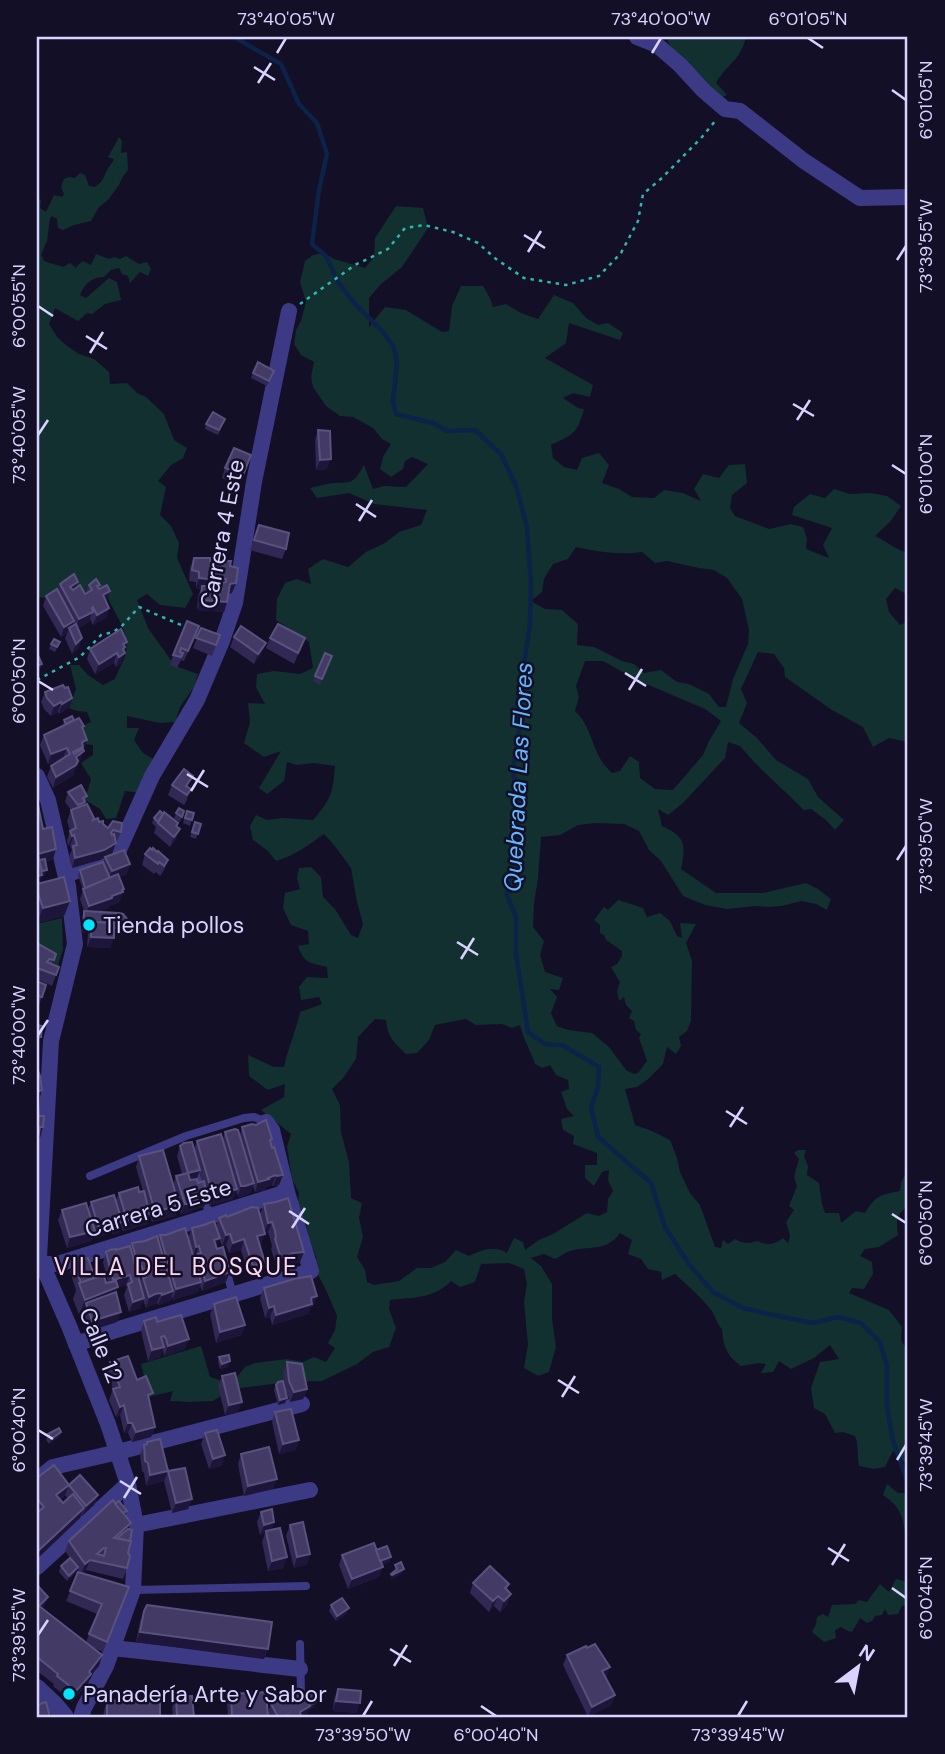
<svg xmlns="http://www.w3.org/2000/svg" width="945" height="1754" viewBox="0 0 945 1754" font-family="'DM Sans',sans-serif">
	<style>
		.green { fill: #12302f; fill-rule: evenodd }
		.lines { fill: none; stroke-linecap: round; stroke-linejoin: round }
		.stream { stroke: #0c2248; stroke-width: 4.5 }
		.path { stroke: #2fb8b0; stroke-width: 2.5; stroke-dasharray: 3.5 5; stroke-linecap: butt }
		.service { stroke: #3d3a85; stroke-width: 8 }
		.minor { stroke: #3d3a85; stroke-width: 16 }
		.tertiary { stroke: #3d3a85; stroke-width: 18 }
		.wall { fill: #312854; fill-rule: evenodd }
		.shaded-wall { fill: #1d163a }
		.building { fill: #433a66; stroke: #5a527e; stroke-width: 2; fill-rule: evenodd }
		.ticks { fill: none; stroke: #d9d4ff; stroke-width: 2.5 }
		.poi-dot { fill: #00e5ff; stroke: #130f26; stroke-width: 2.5 }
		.labels { text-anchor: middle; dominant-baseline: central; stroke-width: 5; stroke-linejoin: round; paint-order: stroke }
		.street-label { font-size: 23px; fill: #d9d4ff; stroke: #130f26 }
		.poi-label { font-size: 23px; fill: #d9d4ff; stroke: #130f26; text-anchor: start }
		.water-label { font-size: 24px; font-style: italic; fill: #62b6ff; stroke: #130f26 }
		.neighbourhood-label { font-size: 24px; letter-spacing: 2px; fill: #ffd6f0; stroke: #130f26 }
		.neatline { fill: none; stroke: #d9d4ff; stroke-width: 2.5 }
		.ticks-label { font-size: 18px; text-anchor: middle; fill: #d9d4ff }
	</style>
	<rect width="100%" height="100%" fill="#130f26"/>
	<g class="green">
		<path d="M666,37h80c-6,25 -19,26 -30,46l11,12 -7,3 -47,-46z"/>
		<path d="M119,137l3,4 -1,12 6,-1 1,18 -6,8 -3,7 -11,15 -9,7 -8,14 -17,4 -11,5 -5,-2 -1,-9 -5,-3 -2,2 -3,23 -6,14 3,6 19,6 7,-4 6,5 3,-4 4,-3 8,4 5,-11 13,5 5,-2 6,2 6,-3 13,8 8,-2 4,7 -3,7 -8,-4 -10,11 -2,-7 -6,-2 -3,-6 -8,2 -7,7c-12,0 -20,7 -24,18l6,3 23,-20 8,4 4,18 -16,4 -13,10 -5,-1 -9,8 -23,-13 -6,16 8,13 10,9 12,8 15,5 15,13 1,12 17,-1 10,10 9,4 18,17 10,26 13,8 -4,10 -12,7 -13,16 8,6 -6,28 11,11 8,17 -2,15 16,36 -8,14 -25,-3 -13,-11 -10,6 11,28 27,38 23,8 -4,13 -14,20 -5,15 -15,1 -33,-7v12h12l-5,12 9,13 15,9 -17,31 -16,-2 -9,27 -10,1 -6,-10 -15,-9 6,-21 -10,-16 12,-8v-10l-9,-1 -4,-17 11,-5 -4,-10 -10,-1 -8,-3 7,-19 -6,-24h9l9,10 15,10 12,-6c3,-8 9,-18 11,-27 4,-22 -13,-39 -20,-59l-12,-3 -18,4 -14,-3 -17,7 -7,-1 -1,-2v-397l4,2 -1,8 6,4 8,-17 8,2 2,-3 -3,-7 3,-8 5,-2 6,1 5,-5 5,2 4,11 6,1c11,-8 8,-11 14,-20 1,-2 4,-5 5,-8l-6,-2z"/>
		<path d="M396,206l27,2 5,20 -26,39 -22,18 -11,13v29l16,-20 21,3 36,22 7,-1 3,-25 9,-20h22l7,12 3,9 13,-3 15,9 17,6 16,-24 19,8 13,15 12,7 10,-2 15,10 -3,7 -51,-17 -3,20 -21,15 48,27 -3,12 -17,-4 -10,5 15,10 6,1c-7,25 -10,25 -33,36l2,13 11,9 13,3 5,-12 17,-5 10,12 -7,18 17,6 13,8 22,1 10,-8 19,3 18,8 -7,-12 9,-15 16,4 10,-13 16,-1 2,19 -15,12 -2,13 5,8 34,13 22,-5 12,3 4,12 -1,10 23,9 -6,-13 9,-17 -40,-13 2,-8 16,-13 15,4 9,-9 16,5 20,-1 17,3 14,10 -11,16 -15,14c12,5 21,15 33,16v43l-13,-7 -9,11 3,13 11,13 8,-4v121l-19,-4 -16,9 -10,-20 -31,-17 -47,-33 -1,-9 -10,-14 -16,-2 -17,37 6,14 -8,20 18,15 19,22 32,19 10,18 26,23 -9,10 -9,-10 -15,-11 -7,1 -49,-47 -15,-17 -12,-4 -3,16 -42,45 -15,12 -10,-6 4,17c24,11 24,19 19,43l35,24h47l43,-10 12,6 13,10 -4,11 -11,-6 -15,-3 -19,5 -14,1 -12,-1 -29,3 -22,-4 -22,-9 -22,-35 -12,-11 -10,-19 -15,-7 -28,-1 -18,2 -18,10 -19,2 -3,42 -4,24 -1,24 11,14 -4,14 5,17 18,6 -4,12 -9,-1 7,8 -6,16 6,13 11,4 24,3 17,14 17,23 8,4 4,-1 9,-12 -8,-23 2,-4 -5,-4 -2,-9 -5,-3 3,-7 -6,-6 -2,-8 -5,4 -2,-10 3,-9 -9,-15 6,-3 5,-8v-5l-16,-11 -2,-5 -4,-2v-8l-6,-5 10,-13 4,3 10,-10 25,8 4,9 13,-4 10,8 7,15 5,2 -2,-15 16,1 -10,19 6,18 -1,60 -4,10 -8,6 2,9 -5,8 -9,-7 -4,17 -16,16 -10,7 -12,2 10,36 17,6 18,9 7,18 3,14 10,21 10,12 15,42 6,1 2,-8 5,4 7,-5c8,5 14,5 22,2 11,5 16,4 26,-3l5,5 2,-7 -4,-14 8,-12 -5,-4 8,-20 -3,-9 5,-18 -5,-6 4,-3h8l-2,6 4,10 -1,9 12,8 3,21 3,9h14l2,10 15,-12 9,2c11,-18 15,-18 35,-22l1,-9 4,-7 3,1v30c-12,9 -12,14 -10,29l-19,12 -14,2 -5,7 12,6 1,12 -9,15 -12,-1 -3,5 40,17 13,17 -1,12 5,10 2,12v111l-1,-7 -14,-14 -8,16 -11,2 -15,-3c-2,-10 0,-20 -4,-30l-12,-4 -8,1 -10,-19 -11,-6 -3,-20 9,-26 19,-3 -9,-14 -16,13 -23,11 -12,-8 -6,11 -12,1 5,-9 -7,-1 -18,3c-14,-10 -18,-20 -19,-37 -6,-6 -6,-12 -11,-19 -10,-13 -24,-25 -36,-36l-13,6 -1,-8 -13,-3 -7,-10 -13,-5 4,-14 -12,-7c-14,21 -36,11 -55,20 -3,2 -6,4 -10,6l-11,-5 -13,4 10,8 11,18v35l4,28 -7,25 -11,4 -14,-8 4,-23 -4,-43 3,-18 -3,-15 -15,-6 -28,1 -6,18 -15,5 -9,-6c-17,18 -38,16 -61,19l-1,9 7,19 -7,19 -16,5 -16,12 -35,17 -32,1 -58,7 -19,12 -23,1 -20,-1 3,-10 -24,6 -8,-33 60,-18 9,31 13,4 13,-3 9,-11 10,-4 32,-4 16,3 11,-5 12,5 9,-14 -7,-5 7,-13 2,-14 -10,-24 -12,-23 1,-12 -7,-17 -3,-16 -9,-14 2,-17 -7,-14 -5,-32 4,-13 -30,-24 23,-13 1,-13 -17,6 -19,-14 -1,-21 26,12h10c4,-19 12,-36 16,-55l22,-8 -3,-7 -18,3 -2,-13 8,-10 21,1 -1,-11c-16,-4 -23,-3 -29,-21l11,-2 -1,-13 -17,-6 -8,-17 2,-15 15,-4 -3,-11 2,-10 12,-1 10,10 2,20 12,12 16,26 7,3 5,-14 -6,-22 -6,-34 -17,-23 -10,-11c-17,12 -28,21 -48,27l-8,-10 -15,-11 -3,-14 6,-11 11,5 15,-2 31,2c18,-20 20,-28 22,-54l-21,-3 -17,2 -10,-3 -3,19 -17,13 -8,-6 22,-37 -17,6 -20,-14 6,-21 -2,-19 17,1 -9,-17 1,-13 17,-3 26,3 13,-6 -4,-26 -33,-22 1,-21 8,-16 12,-4 14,5 -3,-15 15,-10 25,8 18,-15 19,-9 14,-11 22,-7 6,-15 -53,-6 -25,-11 -32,5 -7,-10c6,-1 12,-3 17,-4 22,-4 24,5 37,-19l9,24 11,-3 22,1 22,-23 -16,-7 -7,4 -2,8 -12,8 -11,-8 3,-12 8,-13 -9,-5 -9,-11 -20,-11 -13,-1 -14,-10 -13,-19 -2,-10 3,-15 -13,-7 -7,-11 2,-14 5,-9 5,-19 -6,-20 5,-21 8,-6 11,-2 10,6 31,9 9,-11 1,-19zM576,547c23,5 43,8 66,5l13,11 12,-2 32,7 15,2 13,8 15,21 7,31 -1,14 -15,35 -7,28h-7l-10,-13 -20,-10 -12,-2 -16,-12 -17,3 -10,-9 -12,-3 -28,-14 -17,-2 1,-21 -16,-14 -17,-1 -14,-8 11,-9 2,-13 9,-15 15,-5zM585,661h18l34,19 68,29 16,12 -12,20 -6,14 -30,35 -18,-1 -15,-11 -1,-16 -9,-6 -10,15 -8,2c-4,-4 -8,-8 -11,-13 -10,-17 -11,-35 -26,-49l4,-14 -3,-11zM375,1019l11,1c2,18 7,21 20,34l11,-1 12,-13 6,-15 31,-6 10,6 26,-1 10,4 8,-3c3,14 11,26 15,39l7,4 8,-3 6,10 12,5 1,9 -8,3 6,17 7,7 -13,3 2,11 11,6 -1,8 24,9v12h-12v13l9,8 8,-14 7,-2 -1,10 5,11 -5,8 -1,13 -8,4 -12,-3 -34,21 -14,6 -14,10 -2,-8 -9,-4 -7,15c-13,-8 -25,-3 -38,3l-13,-6 -11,12 -14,6h-14l-18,13 -25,4 -7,-3 -2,-12 -8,-13 6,-20 -4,-19 3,-15 -11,-5 -2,-36 -8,-30 -1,-27 -8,-16 11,-11 13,-19 2,-22z"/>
		<polygon points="62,918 63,949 58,966 37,952 37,924"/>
		<path d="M887,1484l11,9h10v41l-3,-2c-3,-19 -6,-26 -22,-37z"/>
		<polygon points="896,1579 908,1582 908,1605 902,1606 898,1614 888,1615 885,1609 882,1615 875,1616 872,1621 867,1623 860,1618 852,1632 848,1631 841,1627 835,1630 836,1638 824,1642 812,1632 816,1624 817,1617 823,1614 828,1617 832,1605 855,1604 859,1600 867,1602 880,1584 889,1592"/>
	</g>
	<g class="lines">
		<polyline class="stream" points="234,37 281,64 299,104 317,123 327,154 319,190 312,244 326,256 338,282 355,304 383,332 394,348 397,363 393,402 396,414 433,423 447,431 475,430 501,454 516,486 527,527 531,584 530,626 517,706 520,723 513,770 518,801 516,845 507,895 516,917 516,953 528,1032 545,1044 562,1045 599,1067 598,1087 591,1108 598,1137 651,1183 665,1227 688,1263 713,1292 743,1308 782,1317 813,1323 838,1317 861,1323 880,1342 887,1366 887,1407 893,1441 908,1483"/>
		<g class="path">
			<polyline points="300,304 355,265 388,249 405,228 424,225 453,232 478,243 496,259 524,278 566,285 599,276 621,253 638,221 643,194 662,178 702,137 716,120"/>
			<polyline points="37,680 80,657 101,635 113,632 121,627 139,607 188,628"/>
		</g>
		<g class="service">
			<polyline points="196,1169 210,1217"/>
			<polyline points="90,1176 186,1136 244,1118 254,1117 266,1122"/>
			<polyline points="226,1269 233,1295"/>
			<polyline points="133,1590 306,1586"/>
			<polyline points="300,1644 301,1695"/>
		</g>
		<g class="minor">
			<polyline points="637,37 657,45 680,65 704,91 725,109 740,111 804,161 860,198 908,197"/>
			<polyline points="37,776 48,800 68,886 75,944 51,1041 39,1257 69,1326 108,1424 128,1484 136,1525 133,1590 106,1666 84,1708 81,1717"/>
			<polyline points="66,875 114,856 118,852 152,776 197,700 222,641 235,603 254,482 289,311"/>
			<polyline points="43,1264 58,1264 287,1192"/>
			<polyline points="76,1344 116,1330 311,1271 287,1192 272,1130 266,1122"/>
			<polyline points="37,1480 53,1467 118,1452 302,1404"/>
			<polyline points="136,1525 310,1490"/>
			<polyline points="37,1567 128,1484"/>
			<polyline points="113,1648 300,1669"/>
		</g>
		<polyline class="tertiary" points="37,1688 55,1705 65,1717"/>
	</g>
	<g class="wall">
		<polygon points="253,373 272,376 267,386 251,378"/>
		<polygon points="225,419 218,435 205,429 206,424"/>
		<polygon points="318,430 327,469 316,470 315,440"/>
		<polygon points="251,455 239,485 222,478 225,468"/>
		<polygon points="259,525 286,549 282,559 250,550"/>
		<polygon points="194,558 211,567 215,559 221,564 230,566 232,593 228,594 224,612 197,610 198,596 201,589 196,588 196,582 189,581 190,568"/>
		<polygon points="60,584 76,588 85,594 89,585 99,588 109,608 106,618 93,625 90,619 89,622 78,628 79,648 72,654 65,638 67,634 61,637 43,606 46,596 58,590"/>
		<polygon points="201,628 220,635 212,656 193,648"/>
		<polygon points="195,636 184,661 181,660 177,668 170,665 173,655"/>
		<polygon points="234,637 262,653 254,664 230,647"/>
		<polygon points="270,638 305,638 294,664 266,648"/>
		<polygon points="60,642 55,652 49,649 51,644"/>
		<polygon points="127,642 121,663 116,667 114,663 95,674 87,659 90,649"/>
		<polygon points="325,653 332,656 320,685 313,681"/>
		<polygon points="45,692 72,698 68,708 59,714 58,712 51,716 44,709 41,702"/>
		<polygon points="64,720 74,720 84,726 83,728 83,750 80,761 78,763 72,776 53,788 47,777 51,766 63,758 48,764 40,745 44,735 63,726"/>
		<polygon points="172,785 189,787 187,800 184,805 168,795"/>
		<polygon points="68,792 87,796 85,804 94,820 99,822 108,828 121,832 117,842 115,842 112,854 130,864 126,875 119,877 124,889 119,902 109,906 109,908 98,912 131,930 126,934 114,934 110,948 87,947 88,933 82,932 82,917 84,911 80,899 83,890 78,875 80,870 103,862 105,858 100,860 72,868 69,856 72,850 70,846 68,846 67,841 70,831 67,821 71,810 65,802"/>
		<polygon points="37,800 43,829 53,859 45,862 45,875 42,876 39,884 70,901 64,916 37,923"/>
		<polygon points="187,811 194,813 190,826 183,823"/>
		<polygon points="176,813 182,816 180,822 174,819"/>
		<polygon points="163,814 178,823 176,839 170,847 154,833 156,827 152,823 154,818"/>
		<polygon points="195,822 201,824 196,839 190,837"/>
		<polygon points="145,854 168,860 164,870 160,876 156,872 154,874 142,865"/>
		<polygon points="37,943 56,954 52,965 59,967 52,986 37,979"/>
		<polygon points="37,982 46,985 38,1008 37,1007"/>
		<path d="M242,1127l29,16 12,32 -4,10 -6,1 -1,-1 -6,2 -1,3 -10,2 -2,-6 -3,7 -9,4 -3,-1 -2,-5 -3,8 -24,7 -2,-8 -3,9 -9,2 -10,5h-4l-3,-8 -3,10 -23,6 -2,-7 -3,9 -24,7 -2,-6 -2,7 -6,2 -2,-2 -16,7 -1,-6 -3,8 -24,7 -9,-28 4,-10h26l3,-8 25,-2 3,-7 24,-2 -7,-24 3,-11 34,29 3,-9 6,-2 -5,-18 3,-10 14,3 3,-8 26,-2 2,-7 15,3zM199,1172l3,10 -4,1 -1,-4z"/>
		<polygon points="264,1204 300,1262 289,1264 277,1268 271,1249 272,1246 268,1232 265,1233 261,1244 260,1245 261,1273 249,1276 241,1250 229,1253 226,1245 222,1246 219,1238 216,1247 226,1282 202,1291 200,1286 198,1292 173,1300 172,1296 170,1301 158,1305 157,1303 146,1308 143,1300 140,1308 129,1312 124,1295 127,1287 126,1285 118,1287 116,1292 117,1322 89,1331 83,1314 79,1315 73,1299 76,1290 70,1272 73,1262 95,1278 108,1282 103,1262 106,1252 130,1248 132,1243 158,1240 160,1235 188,1237 192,1228 216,1226 219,1218 227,1217 264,1232 260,1214"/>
		<polygon points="264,1288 313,1307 311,1307 308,1314 272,1325 270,1317 265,1318 260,1298"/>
		<polygon points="214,1304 245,1325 241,1335 216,1343 210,1314"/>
		<polygon points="144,1321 157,1322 185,1349 164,1356 163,1350 160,1357 148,1361 141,1331"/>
		<polygon points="219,1357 228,1367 220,1369 218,1362"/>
		<polygon points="110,1362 137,1380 149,1402 155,1427 151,1437 132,1442 128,1433 124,1433 120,1415 116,1417 109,1400 113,1389 107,1372"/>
		<polygon points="287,1362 307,1389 303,1399 290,1402 286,1391 283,1372"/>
		<polygon points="222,1376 238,1412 225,1415 218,1386"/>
		<polygon points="276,1385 287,1398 285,1403 278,1405 274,1390"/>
		<polygon points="275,1412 299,1440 295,1450 279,1454 272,1422"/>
		<polygon points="61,1432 59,1437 49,1444 46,1440 48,1434"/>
		<polygon points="205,1433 225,1455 221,1466 209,1469 201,1444"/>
		<polygon points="147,1442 168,1471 192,1499 188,1509 172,1513 164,1481 146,1486 144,1473 142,1471 140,1455 144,1445 147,1444"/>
		<polygon points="241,1454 273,1489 244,1496 238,1464"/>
		<path d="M37,1478l32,7 29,10 -4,10 -12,11 -1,-1 -1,3 -43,41zM65,1495l3,4 -5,4 -3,-3z"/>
		<polygon points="261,1512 274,1522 271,1530 287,1557 283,1568 268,1571 262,1542 265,1533 260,1535 257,1522"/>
		<polygon points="125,1515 131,1523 129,1529 127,1568 123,1579 86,1570 83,1573 129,1587 103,1652 92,1647 102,1655 99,1666 90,1676 87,1684 72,1702 53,1686 54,1684 37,1671 37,1585 48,1597 43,1609 86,1642 97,1614 66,1601 78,1572 80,1572 77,1569 76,1572 67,1581 59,1572 61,1566 70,1558 65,1551 69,1541"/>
		<polygon points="290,1525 310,1554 307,1564 294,1568 286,1536"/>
		<polygon points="376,1550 391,1557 389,1562 382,1565 379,1577 348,1589 339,1565 342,1555"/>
		<polygon points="473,1583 509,1584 507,1590 508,1604 500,1612 494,1606 489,1612 470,1593"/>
		<polygon points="331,1605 347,1613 336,1621 329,1611"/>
		<polygon points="144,1611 268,1649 264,1659 136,1642 140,1621"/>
		<polygon points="567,1655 607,1677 605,1678 615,1695 611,1705 588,1717 563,1665"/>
		<polygon points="293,1689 303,1693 316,1702 314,1707 309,1710 305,1717 269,1717 268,1715 268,1717 228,1717 227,1704 231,1694 268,1713 274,1694 284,1693 291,1693"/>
		<polygon points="338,1689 357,1713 333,1711 334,1699"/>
		<polygon points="144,1696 160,1717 103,1717 104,1711 107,1701 143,1700"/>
		<polygon points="176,1697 194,1717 173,1717 172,1707"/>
	</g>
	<g class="shaded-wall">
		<polygon points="331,459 327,469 316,470 320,460"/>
		<polygon points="208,577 226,579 218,599 216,599 219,589 220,583 217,589 205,587 202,586 201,589 196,588 199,578"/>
		<polygon points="78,582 75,592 70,587"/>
		<polygon points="236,583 232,593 226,594 230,584"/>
		<polygon points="110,591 107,601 103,595"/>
		<polygon points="201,600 227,602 224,612 197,610"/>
		<polygon points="93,607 89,622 75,629 79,619"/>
		<polygon points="109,608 106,618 93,625 97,615"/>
		<polygon points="74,621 71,631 69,628 67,634 61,637 64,627"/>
		<polygon points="82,638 79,648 72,654 76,644"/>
		<polygon points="127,642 121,663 116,667 123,644"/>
		<polygon points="266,643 262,653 254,664 258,654"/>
		<polygon points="117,653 114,663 95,674 99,664"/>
		<polygon points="42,664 39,674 37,675 37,666"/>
		<polygon points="72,698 68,708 59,714 62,704"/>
		<polygon points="61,702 58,712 51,716 54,706"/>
		<polygon points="87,740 80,761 78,763 72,776 53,788 56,777 73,752 82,742"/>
		<polygon points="67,748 63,758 48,764 51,754"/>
		<polygon points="180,829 176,839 170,847 174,837"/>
		<polygon points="74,835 70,846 68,846 72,836"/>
		<polygon points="116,843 112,854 100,860 72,868 75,858"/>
		<polygon points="56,849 53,859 37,864 38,854"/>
		<polygon points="130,864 126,875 108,881 112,871"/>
		<polygon points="47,870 45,875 42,876 39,885 37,886 37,876 39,872"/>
		<polygon points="124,889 119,902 109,906 109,908 85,916 89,906 112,896"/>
		<polygon points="70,901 64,916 37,923 43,908"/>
		<polygon points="132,925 131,930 126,934 91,933"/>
		<polygon points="84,927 90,927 88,933 82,932"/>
		<polygon points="91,937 114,938 110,948 87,947"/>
		<polygon points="37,1037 41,1037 37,1047"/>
		<polygon points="42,1090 39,1100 37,1101 37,1092"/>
		<polygon points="40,1127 43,1127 40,1138 37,1138"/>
		<polygon points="200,1170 196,1180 185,1183 188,1173"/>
		<polygon points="276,1175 272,1185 266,1187 265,1190 255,1192 258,1182"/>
		<polygon points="283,1175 279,1185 273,1186 277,1176"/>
		<polygon points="254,1183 250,1193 241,1197 238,1196 241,1186"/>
		<polygon points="237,1189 233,1199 209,1206 213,1196"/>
		<polygon points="207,1197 204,1207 195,1209 185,1214 181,1214 185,1204 199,1199"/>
		<polygon points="179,1205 175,1216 152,1222 155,1212"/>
		<polygon points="150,1214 147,1224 123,1231 127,1221"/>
		<polygon points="115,1222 111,1232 95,1239 99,1229"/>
		<polygon points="122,1222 119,1232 113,1234 117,1224"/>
		<polygon points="272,1222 268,1232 264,1233 268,1223"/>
		<polygon points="95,1231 91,1241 67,1248 70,1237"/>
		<polygon points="230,1234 226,1245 222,1246 226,1235"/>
		<polygon points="265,1234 261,1244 253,1246 257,1236"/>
		<polygon points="220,1238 216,1248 214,1240"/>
		<polygon points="244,1239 241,1250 229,1253 233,1243"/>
		<polygon points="199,1246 195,1256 193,1257 196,1247"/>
		<polygon points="304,1252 300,1262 289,1264 277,1268 281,1258 293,1253"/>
		<polygon points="173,1261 169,1271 165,1273 168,1263"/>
		<polygon points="137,1262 140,1262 137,1272 134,1273"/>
		<polygon points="265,1263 261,1273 249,1276 253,1266"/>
		<polygon points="146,1269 143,1279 139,1280 143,1270"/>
		<polygon points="230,1272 226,1282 202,1291 205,1281"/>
		<polygon points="130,1275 126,1285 109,1290 113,1280"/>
		<polygon points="201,1282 198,1292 173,1300 176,1289"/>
		<polygon points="118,1287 113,1303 86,1303 83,1314 79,1315 85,1300"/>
		<polygon points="173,1291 170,1301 158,1305 162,1295"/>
		<polygon points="161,1293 157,1303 146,1308 149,1297"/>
		<polygon points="317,1296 313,1307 311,1307 308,1314 272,1325 276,1315"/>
		<polygon points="144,1298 140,1308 129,1312 133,1302"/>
		<polygon points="274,1306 270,1317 265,1318 269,1308"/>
		<polygon points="121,1312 117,1322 89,1331 92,1321"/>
		<polygon points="245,1325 241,1335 216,1343 220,1332"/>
		<polygon points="189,1339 185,1349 164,1356 168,1346"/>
		<polygon points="164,1347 160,1357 148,1361 152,1350"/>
		<polygon points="230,1361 228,1367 220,1369 222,1364"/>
		<polygon points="307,1389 303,1399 290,1402 294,1392"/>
		<polygon points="287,1398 285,1403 278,1405 280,1400"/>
		<polygon points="242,1402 238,1412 225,1415 229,1405"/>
		<polygon points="124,1405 120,1415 116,1417 120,1407"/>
		<polygon points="128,1423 132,1423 128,1433 124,1433"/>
		<polygon points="155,1427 151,1437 132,1442 136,1432"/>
		<polygon points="61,1432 59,1437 49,1444 51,1439"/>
		<polygon points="299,1440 295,1450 279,1454 283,1444"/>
		<polygon points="225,1455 221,1466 209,1469 213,1459"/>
		<polygon points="168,1471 164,1481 146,1486 150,1475"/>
		<polygon points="277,1479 273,1489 244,1496 248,1486"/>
		<polygon points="69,1485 65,1495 52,1506 56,1495"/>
		<polygon points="98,1495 94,1505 82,1516 86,1506"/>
		<polygon points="192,1499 188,1509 172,1513 176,1503"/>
		<polygon points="84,1508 80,1518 37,1559 37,1552"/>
		<polygon points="274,1522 271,1532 266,1531 265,1533 260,1535 264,1525"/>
		<polygon points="131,1523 127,1533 115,1544 114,1538"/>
		<polygon points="310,1554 307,1564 294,1568 297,1557"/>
		<polygon points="287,1557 283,1568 268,1571 272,1561"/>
		<polygon points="391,1557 389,1562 378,1566 380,1561"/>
		<polygon points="90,1560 86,1570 81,1574 85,1564"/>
		<polygon points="78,1567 76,1572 67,1581 69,1576"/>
		<polygon points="383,1567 379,1577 348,1589 352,1579"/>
		<polygon points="404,1569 402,1574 390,1580 392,1575"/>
		<polygon points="511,1594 508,1604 500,1612 504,1601"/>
		<polygon points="498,1596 494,1606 489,1612 493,1601"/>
		<polygon points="48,1597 44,1607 37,1614 39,1606"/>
		<polygon points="349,1608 347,1613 336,1621 337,1616"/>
		<polygon points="140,1632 268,1649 264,1659 136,1642"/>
		<polygon points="102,1655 99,1666 90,1676 87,1684 72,1702 76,1691 89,1672"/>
		<polygon points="610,1667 607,1677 598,1682 602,1671"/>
		<polygon points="615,1695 611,1705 588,1717 592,1707"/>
		<polygon points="336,1701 360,1703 357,1713 333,1711"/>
		<polygon points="316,1702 314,1707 309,1710 307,1717 298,1717 300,1712 306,1707"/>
	</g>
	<g class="building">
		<polygon points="258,362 274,371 269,381 253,373"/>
		<polygon points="213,412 225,419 219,430 206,424"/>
		<polygon points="318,430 330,431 331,459 320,460"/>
		<polygon points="234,448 251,455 243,475 225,468"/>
		<polygon points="259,525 289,533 286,549 254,540"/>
		<polygon points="194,558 210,558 211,567 214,567 215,559 222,560 221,564 224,564 226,561 231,561 230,566 238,568 236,583 230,584 227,602 201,600 202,586 215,586 215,591 221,591 222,589 219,589 220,583 226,582 226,579 208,577 208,579 199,578 199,572 192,570"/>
		<polygon points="74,574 78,582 70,587 73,590 80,585 85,594 92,590 89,585 96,579 100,585 97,586 99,589 107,585 110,591 103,595 109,608 97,615 93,607 92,608 93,612 79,619 60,584"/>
		<polygon points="57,589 74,621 64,627 46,596"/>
		<polygon points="187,621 199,626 188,651 181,648 180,652 183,653 181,657 173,655"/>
		<polygon points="76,624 82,638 76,644 69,628"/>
		<polygon points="278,624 305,638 298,653 270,638"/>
		<polygon points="241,626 266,643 258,654 234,637"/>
		<polygon points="201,628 220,635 216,645 196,638"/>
		<polygon points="121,629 127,642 123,644 125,647 123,649 125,653 119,657 117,653 99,664 90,649"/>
		<polygon points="54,639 60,642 57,647 51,644"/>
		<polygon points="37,653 42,664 37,666"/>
		<polygon points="325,653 332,656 322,679 315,676"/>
		<polygon points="63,685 65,688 68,687 72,698 62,704 61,702 54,706 47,698 45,692"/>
		<polygon points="72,716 74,720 66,724 64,720"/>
		<polygon points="79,718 84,726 82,727 87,740 82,742 83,747 73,752 74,754 83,749 84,751 76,757 78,761 76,765 56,777 51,766 70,754 67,748 51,754 44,735"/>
		<polygon points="184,769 193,776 186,786 191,789 187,795 172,785"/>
		<polygon points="81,785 87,796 83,798 85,802 78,805 68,792"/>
		<polygon points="37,800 43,829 52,827 56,849 38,854 42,875 37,876"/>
		<polygon points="87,804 94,818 93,820 98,818 99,822 103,821 103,824 108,828 113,821 122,823 121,832 113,830 111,833 112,835 114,834 116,843 104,850 75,858 73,846 77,845 74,835 72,836 70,831 76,828 71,810"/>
		<polygon points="179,808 184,811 182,817 176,813"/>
		<polygon points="160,811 163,814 158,822 154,818"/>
		<polygon points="187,811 194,813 192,820 185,818"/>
		<polygon points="164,812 178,823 176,826 180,829 174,837 158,823"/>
		<polygon points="195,822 201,824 198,834 192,832"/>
		<polygon points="150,848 152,850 153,848 157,852 158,851 168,860 164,866 159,862 158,864 145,854"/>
		<polygon points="124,850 130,864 112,871 105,857"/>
		<polygon points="45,859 47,870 42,871 39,860"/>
		<polygon points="103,862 110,878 85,888 80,870"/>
		<polygon points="118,874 124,889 122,890 123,892 112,896 112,898 89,906 83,889"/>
		<polygon points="64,877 70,901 43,908 37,890 37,884"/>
		<polygon points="84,911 119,913 123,914 132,925 128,929 114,928 114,923 91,922 90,927 84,927"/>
		<polygon points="91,922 114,923 114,938 91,937"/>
		<polygon points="37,943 56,954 54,960 49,959 47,962 59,967 56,975 37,968"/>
		<polygon points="37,981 46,985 42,997 37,996"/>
		<polygon points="37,1025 42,1026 41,1037 37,1037"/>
		<polygon points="37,1068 40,1076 42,1090 37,1092"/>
		<polygon points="37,1116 44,1116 43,1127 40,1127 37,1145"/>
		<polygon points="266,1120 272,1139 270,1140 272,1148 274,1147 283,1175 277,1176 276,1175 268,1178 269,1179 258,1182 242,1127 252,1124 256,1125"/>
		<polygon points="235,1129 238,1130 254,1183 245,1186 241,1186 225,1132"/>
		<polygon points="221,1134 237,1189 213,1196 197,1141"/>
		<polygon points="192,1142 200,1170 188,1173 190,1180 197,1179 198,1183 204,1181 207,1197 199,1199 189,1204 185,1204 176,1176 188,1173 180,1146 184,1143"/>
		<polygon points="163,1150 179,1205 155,1212 139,1156"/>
		<polygon points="138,1187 139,1192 144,1191 150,1214 127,1221 119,1193"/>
		<polygon points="114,1195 122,1222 117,1224 115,1222 99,1229 91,1202"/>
		<polygon points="288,1198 304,1252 293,1253 281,1258 275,1239 276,1238 275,1231 272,1222 268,1223 264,1204 276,1202"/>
		<polygon points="86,1203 95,1231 70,1237 62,1210"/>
		<polygon points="252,1207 258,1208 265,1234 257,1236 265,1263 253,1266 244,1239 233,1243 230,1234 226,1235 219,1218 226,1215 227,1217"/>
		<polygon points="214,1221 220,1238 214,1240 217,1249 223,1247 230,1272 205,1281 198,1254 201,1253 199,1246 196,1247 192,1228 204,1225"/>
		<polygon points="185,1228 201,1282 176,1289 170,1269 174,1268 173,1261 168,1263 160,1235 166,1235"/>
		<polygon points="157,1236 173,1291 162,1295 161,1293 155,1294 149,1297 143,1278 146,1277 146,1269 143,1270 140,1262 137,1262 132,1243 145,1241"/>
		<polygon points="130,1246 144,1298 133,1302 128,1284 132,1282 130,1275 113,1280 106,1252 110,1250 116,1249 116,1250"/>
		<polygon points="88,1258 95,1278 81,1283 73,1262"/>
		<polygon points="104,1275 106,1283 116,1281 118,1287 85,1300 79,1283"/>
		<polygon points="311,1276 317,1296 311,1298 312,1304 276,1315 274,1306 269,1308 264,1288 294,1279"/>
		<polygon points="116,1292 121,1312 92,1321 86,1303"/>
		<polygon points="236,1297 245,1325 220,1332 214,1304"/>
		<polygon points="181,1315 189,1339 168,1346 166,1339 164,1336 161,1337 164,1347 152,1350 144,1321 156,1317 157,1322"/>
		<polygon points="229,1355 230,1361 222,1364 219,1357"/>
		<polygon points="128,1356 137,1380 146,1376 153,1393 148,1395 155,1427 136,1432 132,1423 128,1423 124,1405 120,1407 113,1389 120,1387 110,1362"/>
		<polygon points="287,1362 302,1364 307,1389 294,1392 289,1381"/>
		<polygon points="235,1373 242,1402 229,1405 222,1376"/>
		<polygon points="283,1381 287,1398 280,1400 276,1385 278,1382"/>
		<polygon points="291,1409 299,1440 283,1444 275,1412"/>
		<polygon points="59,1428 61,1432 51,1439 48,1434"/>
		<polygon points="217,1430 225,1455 213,1459 205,1433"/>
		<polygon points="160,1439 168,1471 185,1468 192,1499 176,1503 168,1471 150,1475 148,1463 145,1461 144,1445 147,1444 147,1442"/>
		<polygon points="269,1447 277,1479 248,1486 241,1454"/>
		<polygon points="54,1465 69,1485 80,1475 98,1495 86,1506 69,1485 56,1495 63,1503 73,1494 84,1508 37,1552 37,1513 44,1507 39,1501 37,1503 37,1478"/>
		<path d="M113,1500l18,23 -17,15 17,3 -3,12 2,3 -3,12 -37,-8 -5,4 -16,-23zM104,1548h2l-2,8 -7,-2z"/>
		<polygon points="119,1501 127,1511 123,1513 115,1504"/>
		<polygon points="272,1509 274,1522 264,1525 261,1512"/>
		<polygon points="303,1522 310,1554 297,1557 290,1525"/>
		<polygon points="280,1528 287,1557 272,1561 266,1531"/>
		<polygon points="128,1529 132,1530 130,1541 117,1538"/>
		<polygon points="374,1543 383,1567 352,1579 342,1555"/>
		<polygon points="387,1546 391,1557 380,1561 376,1550"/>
		<polygon points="70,1558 78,1567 69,1576 61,1566"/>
		<polygon points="401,1562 404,1569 392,1575 391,1574 397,1569 395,1565"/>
		<polygon points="490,1566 509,1584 505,1588 511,1594 504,1601 498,1596 493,1601 473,1583"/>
		<polygon points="78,1572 129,1587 107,1642 89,1634 102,1604 70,1591"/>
		<polygon points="37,1585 48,1597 39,1606 102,1655 89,1672 91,1674 76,1691 57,1676 58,1674 37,1657"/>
		<polygon points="342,1598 349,1608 337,1616 331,1605"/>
		<polygon points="147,1605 272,1622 268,1649 140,1632 144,1611"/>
		<polygon points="595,1644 610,1667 602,1671 615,1695 592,1707 567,1655 586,1646 587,1648"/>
		<polygon points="301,1688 310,1706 300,1712 301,1716 299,1717 289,1717 288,1715 283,1717 278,1717 271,1704 277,1701 274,1694 282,1690 284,1693 289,1690 292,1694 294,1692 293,1689"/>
		<polygon points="338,1689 361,1691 360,1703 336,1701"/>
		<polygon points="266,1692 268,1717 232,1717 231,1694"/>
		<polygon points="312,1692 316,1702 310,1705 303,1693"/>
		<polygon points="158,1695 159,1702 145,1703 144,1696"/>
		<polygon points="192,1696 194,1717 177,1717 176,1697"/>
		<polygon points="143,1699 143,1703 160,1702 160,1717 107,1717 107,1701"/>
		<polygon points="46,1702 50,1717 37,1717 37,1705"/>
	</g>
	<path class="ticks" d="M808,38l15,10M277,53l9,-15M652,53l9,-15M254,67l21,13M258,83l13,-20M892,90l14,10M524,235l21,13M528,252l13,-21M897,260l9,-14M38,306l15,10M86,336l21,13M90,353l13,-21M793,404l21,12M797,420l13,-20M38,435l10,-15M892,465l14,9M356,504l20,13M359,521l13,-21M625,673l21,13M38,681l15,9M629,690l13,-21M187,774l21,13M191,791l13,-21M897,860l9,-14M457,942l21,13M461,959l13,-21M38,1035l10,-15M726,1111l21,13M730,1127l13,-20M289,1211l20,13M892,1214l14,9M292,1228l13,-20M558,1380l21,13M562,1397l13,-21M38,1430l15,9M897,1460l9,-15M120,1481l21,13M124,1498l13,-21M828,1548l21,13M832,1565l13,-21M892,1588l14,10M38,1635l10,-15M390,1649l21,13M394,1666l13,-21M481,1706l15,10M363,1716l9,-15M738,1716l9,-15"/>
	<g class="poi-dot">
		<circle cx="89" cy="925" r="7"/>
		<circle cx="69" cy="1694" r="7"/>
	</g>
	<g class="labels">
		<g class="street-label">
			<text transform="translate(222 534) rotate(-79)">Carrera 4 Este</text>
			<text transform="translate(158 1208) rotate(-17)">Carrera 5 Este</text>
			<text transform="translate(101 1345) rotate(68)">Calle 12</text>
		</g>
		<g class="poi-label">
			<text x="103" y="925">Tienda pollos</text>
			<text x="83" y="1694">Panadería Arte y Sabor</text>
		</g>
		<g class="water-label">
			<text transform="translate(518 777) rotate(-87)">Quebrada Las Flores</text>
		</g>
		<g class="neighbourhood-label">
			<text x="176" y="1266">VILLA DEL BOSQUE</text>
		</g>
	</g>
	<rect width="945" height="1754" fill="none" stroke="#130f26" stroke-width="77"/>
	<g transform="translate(858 1667) rotate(32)" stroke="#130f26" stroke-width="5" paint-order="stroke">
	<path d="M0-5L12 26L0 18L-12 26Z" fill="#d9d4ff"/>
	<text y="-10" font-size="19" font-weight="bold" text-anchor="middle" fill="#d9d4ff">N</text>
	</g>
	<rect x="38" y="38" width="868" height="1678" class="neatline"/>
	<g class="ticks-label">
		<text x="286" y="25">73°40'05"W</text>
		<text x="661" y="25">73°40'00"W</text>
		<text x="808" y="25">6°01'05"N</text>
		<text transform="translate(926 100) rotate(-90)" y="6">6°01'05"N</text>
		<text transform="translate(926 246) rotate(-90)" y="6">73°39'55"W</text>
		<text transform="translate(19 306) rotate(-90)" y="6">6°00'55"N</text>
		<text transform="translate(19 435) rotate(-90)" y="6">73°40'05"W</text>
		<text transform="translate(926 474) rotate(-90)" y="6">6°01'00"N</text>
		<text transform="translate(19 681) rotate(-90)" y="6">6°00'50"N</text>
		<text transform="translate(926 846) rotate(-90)" y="6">73°39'50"W</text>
		<text transform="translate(19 1035) rotate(-90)" y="6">73°40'00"W</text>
		<text transform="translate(926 1223) rotate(-90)" y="6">6°00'50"N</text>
		<text transform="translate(19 1430) rotate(-90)" y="6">6°00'40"N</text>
		<text transform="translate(926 1445) rotate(-90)" y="6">73°39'45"W</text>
		<text transform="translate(926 1598) rotate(-90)" y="6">6°00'45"N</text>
		<text transform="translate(19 1635) rotate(-90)" y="6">73°39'55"W</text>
		<text x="363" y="1741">73°39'50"W</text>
		<text x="496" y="1741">6°00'40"N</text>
		<text x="738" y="1741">73°39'45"W</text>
	</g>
</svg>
